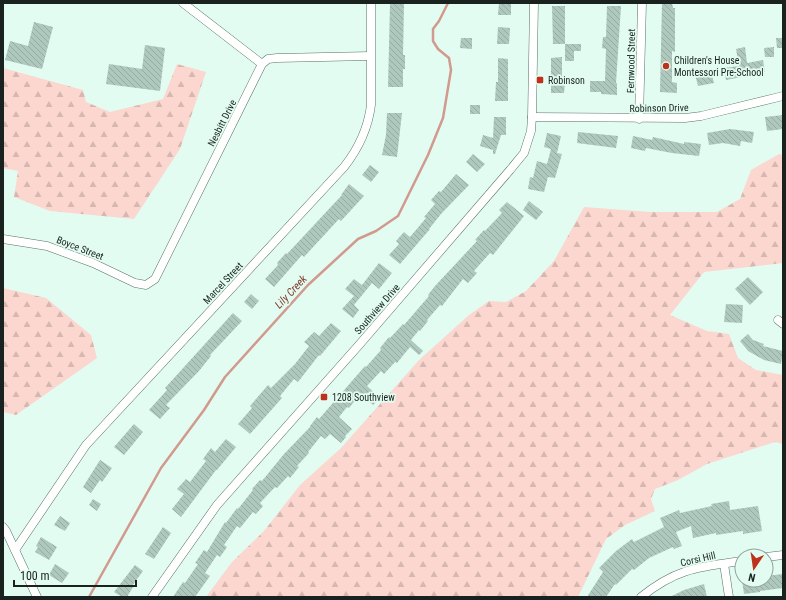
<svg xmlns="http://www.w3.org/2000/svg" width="786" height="600" viewBox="0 0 786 600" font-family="'Roboto Condensed',sans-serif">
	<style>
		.forest { fill: url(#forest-firs) }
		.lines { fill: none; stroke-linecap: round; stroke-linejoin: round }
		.stream { stroke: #d29a8f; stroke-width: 2.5 }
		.building { fill: url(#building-back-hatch) }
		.minor-casing { stroke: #5a7168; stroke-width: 9 }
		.minor { stroke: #fff; stroke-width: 8 }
		.poi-dot { fill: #be321b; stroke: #e2fcf1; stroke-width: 1.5 }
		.labels { text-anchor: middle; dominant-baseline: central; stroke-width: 3.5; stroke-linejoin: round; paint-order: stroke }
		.poi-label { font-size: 10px; fill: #19221f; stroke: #e2fcf1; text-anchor: start }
		.street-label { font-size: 10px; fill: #19221f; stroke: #e2fcf1 }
		.water-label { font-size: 11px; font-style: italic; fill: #864033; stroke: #e2fcf1 }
	</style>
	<defs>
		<pattern id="forest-firs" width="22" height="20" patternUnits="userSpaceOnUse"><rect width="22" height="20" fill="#fbd7cf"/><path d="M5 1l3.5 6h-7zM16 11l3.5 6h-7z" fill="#d7b8b1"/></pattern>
		<pattern id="building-back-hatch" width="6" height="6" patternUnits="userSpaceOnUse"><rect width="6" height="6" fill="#afc8be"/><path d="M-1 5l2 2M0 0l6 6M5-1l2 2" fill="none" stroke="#96aca3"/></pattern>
	</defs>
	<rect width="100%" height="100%" fill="#e2fcf1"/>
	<g class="forest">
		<polygon points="177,64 206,72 180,149 134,219 50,211 14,197 18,171 3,168 3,68 83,90 86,102 110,112 163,99"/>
		<polygon points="779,154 783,155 783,263 704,272 670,315 707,331 729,334 738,358 756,370 783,375 783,444 775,442 707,464 678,480 655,489 651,499 655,511 625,525 606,539 578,597 206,597 232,562 264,531 300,485 341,448 419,360 469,315 489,301 506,302 526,291 554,261 584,207 650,212 717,212 740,199 751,170"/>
		<polygon points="3,288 46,298 91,335 97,358 16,415 3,412"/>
	</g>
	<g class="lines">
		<polyline class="stream" points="89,597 161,468 204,410 225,377 308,285 358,239 376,231 398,216 428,155 443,118 451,70 449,58 438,49 433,41 433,29 439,21 448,3"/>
	</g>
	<g class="building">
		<polygon points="499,3 511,3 511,15 498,15"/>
		<polygon points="662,3 672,3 673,8 675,8 675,52 672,51 672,82 677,83 677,93 660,92"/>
		<polygon points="390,4 404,4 403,55 405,55 405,69 403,69 403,87 388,87"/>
		<polygon points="552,6 565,6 565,44 553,44"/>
		<polygon points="607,6 621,6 616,83 617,83 617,95 601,94 601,92 590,92 590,81 605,81 606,49 602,48 603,37 606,37"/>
		<polygon points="34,22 53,27 42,69 5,60 10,41 28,46"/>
		<polygon points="498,27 510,28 509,44 497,44"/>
		<polygon points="461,38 472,38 472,49 460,48"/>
		<polygon points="776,38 783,38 783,48 777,48"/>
		<polygon points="565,44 581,44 581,51 574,51 574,61 565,61"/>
		<polygon points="145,45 165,48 160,91 106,84 109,64 142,69"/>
		<polygon points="745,47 747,63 763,60 765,72 742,76 742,77 726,80 724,68 739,66 736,49"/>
		<polygon points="774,47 774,57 765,57 764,48"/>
		<polygon points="562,57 562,82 565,82 564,93 551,93 551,58"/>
		<polygon points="498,58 508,59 508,101 495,101 496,82 498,82"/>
		<polygon points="711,71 714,83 698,86 695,74"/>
		<rect x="470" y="105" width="10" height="9"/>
		<polygon points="387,113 402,113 397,157 382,155 386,135"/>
		<polygon points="783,115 783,129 767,131 765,117"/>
		<polygon points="494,117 506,117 506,135 501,135 495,154 493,154 493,150 480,146 483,135 493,138"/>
		<polygon points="730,129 754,132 752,143 741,141 740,146 723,143 709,145 707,133"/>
		<polygon points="578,132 618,136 616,148 577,143"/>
		<polygon points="547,133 561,136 557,153 562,154 555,178 548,177 544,192 528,189 530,177 533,178 537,161 547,164 551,149 544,147"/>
		<polygon points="633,136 652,140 653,137 684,144 684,142 701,144 699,156 672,153 646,148 645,151 631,148"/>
		<polygon points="473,154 485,164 477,172 466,162"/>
		<polygon points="370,165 379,172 371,182 362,175"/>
		<polygon points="456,174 469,185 441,214 429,229 430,229 400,264 389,255 399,244 396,241 404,232 410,237 426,218 424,217 435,204 431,200 439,191 441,192"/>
		<polygon points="349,184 364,196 341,221 339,219 304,257 302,255 274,287 265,279 278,265 277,263 286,253 287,254 342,195 341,195"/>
		<polygon points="529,201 543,212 536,220 523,210"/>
		<polygon points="507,202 524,216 493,255 490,253 474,271 477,273 468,283 463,279 442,306 440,305 427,320 428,321 420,331 419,330 411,340 423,351 419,355 410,347 397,363 395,362 384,374 381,371 367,386 380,398 373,405 362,395 358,400 357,398 349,408 347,407 339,417 352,429 345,436 346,437 341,443 330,434 325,439 321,436 308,452 309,453 297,466 299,467 290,478 288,476 277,488 275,487 260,503 263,506 256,514 253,512 240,528 237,526 224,545 227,547 220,557 217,555 205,573 210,576 195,597 173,597 183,582 185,583 198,564 195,563 204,550 207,552 225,522 226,523 237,508 238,509 253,490 252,489 260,480 262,481 284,454 310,427 310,426 317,417 319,419 365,366 366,367 381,350 380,348 389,337 390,338 403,324 404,325 429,296 428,295 435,286 477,241 475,240 484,230 485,231 502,213 499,210"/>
		<polygon points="379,263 392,273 379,289 372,283 354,305 359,310 353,318 342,309 354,296 345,289 354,279 362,285"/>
		<polygon points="748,277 763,292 750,305 735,289"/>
		<polygon points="251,294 259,301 252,309 244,302"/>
		<polygon points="726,304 743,305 742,323 724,322"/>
		<polygon points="233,313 242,321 210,355 211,356 199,371 166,405 170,408 160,419 149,410 167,390 165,388"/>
		<polygon points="331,323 341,331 320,356 319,355 298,382 294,379 280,396 282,398 250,434 238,424 252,408 250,406 268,385 271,388 295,364 309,346 304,342 314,332 319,336"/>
		<polygon points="748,334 753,340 764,344 763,346 783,351 781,364 764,360 748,351 740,341"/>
		<polygon points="134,424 143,432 124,455 114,447"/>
		<polygon points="226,439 236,447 217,470 216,470 181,517 172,509 184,494 177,489 186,479 190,482 206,461 203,459 211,448 215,452"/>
		<polygon points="100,460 112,468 102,482 100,480 91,493 83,487"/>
		<polygon points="93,499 101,504 97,511 89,505"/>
		<polygon points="729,501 730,510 758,506 762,531 743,534 743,531 716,535 716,533 693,538 691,526 676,532 682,546 674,549 673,547 649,558 634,570 632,569 616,585 615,584 606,597 587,597 603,572 599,568 616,551 632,539 634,542 664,527 660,518 679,510 680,513 712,506 711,504"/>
		<polygon points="60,516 70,523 65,531 54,525"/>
		<polygon points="163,527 171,533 154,559 145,554"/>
		<polygon points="41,537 57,547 49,560 35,552 38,547 36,546"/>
		<polygon points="55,564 69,573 62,583 49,575"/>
		<polygon points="135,565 143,571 132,586 133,587 127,597 122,597 114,592"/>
		<polygon points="783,574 783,588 760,591 760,592 744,594 742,580 766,580 766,576"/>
		<polygon points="704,584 707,597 670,597 684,590"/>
	</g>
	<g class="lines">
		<g class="minor-casing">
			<g id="minor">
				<polyline points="183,3 262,64"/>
				<polyline points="532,117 685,118 701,116 783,96"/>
				<polyline points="639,119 642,3"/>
				<polyline points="3,239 47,246 93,263 135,283 146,285 155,279 262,64 268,59 277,58 370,56"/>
				<polyline points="778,320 783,324"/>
				<polyline points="3,527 6,531 37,597"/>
				<path d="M15,550l71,-105 258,-278c15,-19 24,-38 27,-62v-102"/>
				<polyline points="766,557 783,555"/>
				<polyline points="724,564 729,597"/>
				<polyline points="152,597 217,505 359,345 510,170 524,153 531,131 532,117 534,3"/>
				<path d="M641,597c36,-29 58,-30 101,-36"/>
			</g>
		</g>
		<use href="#minor" class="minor"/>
	</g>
	<g class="poi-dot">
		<circle cx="666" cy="66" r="4"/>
		<rect x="536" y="76" width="8" height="8" rx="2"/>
		<rect x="320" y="393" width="8" height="8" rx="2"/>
	</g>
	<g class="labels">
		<g class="poi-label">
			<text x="674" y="60">Children's House<tspan x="674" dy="12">Montessori Pre-School</tspan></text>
			<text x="548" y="80">Robinson</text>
			<text x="332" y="397">1208 Southview</text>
		</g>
		<g class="street-label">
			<text transform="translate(631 61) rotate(-89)">Fernwood Street</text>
			<text transform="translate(659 108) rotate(-1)">Robinson Drive</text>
			<text transform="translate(222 123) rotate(-63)">Nesbitt Drive</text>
			<text transform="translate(80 248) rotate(21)">Boyce Street</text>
			<text transform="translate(223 283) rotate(-47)">Marcel Street</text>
			<text transform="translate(377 309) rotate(-49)">Southview Drive</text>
			<text transform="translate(698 559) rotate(-13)">Corsi Hill</text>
		</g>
		<g class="water-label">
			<text transform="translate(291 292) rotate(-47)">Lily Creek</text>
		</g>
	</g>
	<rect width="786" height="600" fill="none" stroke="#19221f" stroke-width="8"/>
	<g transform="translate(754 568) rotate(193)"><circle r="19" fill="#e2fcf1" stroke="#92a59d"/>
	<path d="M0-3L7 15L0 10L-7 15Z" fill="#be321b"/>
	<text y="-6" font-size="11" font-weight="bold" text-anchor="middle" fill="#19221f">N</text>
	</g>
	<path d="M14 580v6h122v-6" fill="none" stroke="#19221f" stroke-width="2"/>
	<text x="20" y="580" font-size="12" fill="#19221f" stroke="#e2fcf1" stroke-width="3" paint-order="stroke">100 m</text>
</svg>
